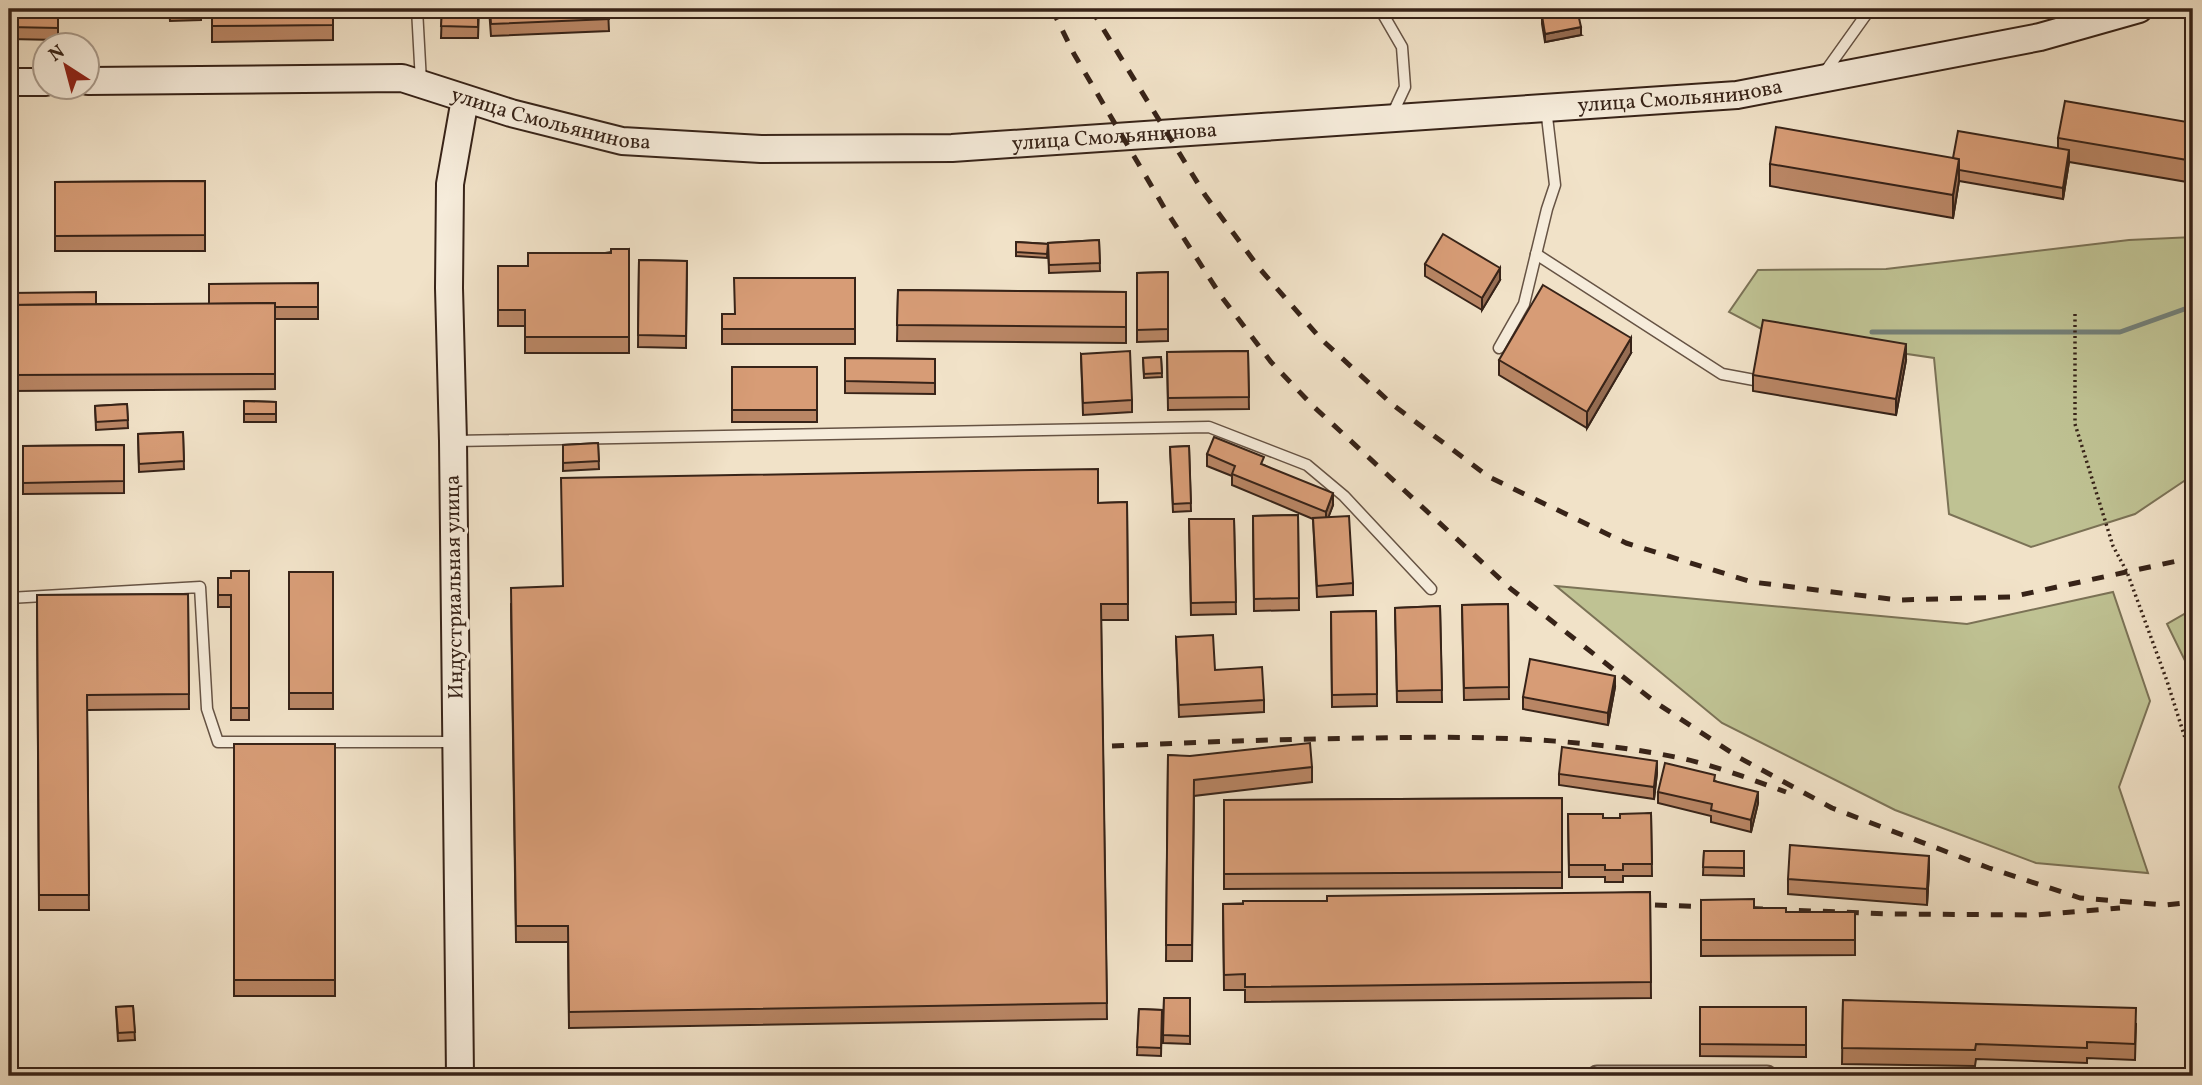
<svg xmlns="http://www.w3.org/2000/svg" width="2202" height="1085" viewBox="0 0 2202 1085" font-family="Vollkorn,serif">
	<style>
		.green { fill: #bfc293; stroke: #7b7256; stroke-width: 2 }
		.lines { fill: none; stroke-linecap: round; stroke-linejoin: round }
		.stream { stroke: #737f77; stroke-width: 5 }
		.lane-casing { stroke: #665344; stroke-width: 13 }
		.street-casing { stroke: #665344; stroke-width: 23 }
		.secondary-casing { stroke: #372318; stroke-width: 30 }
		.path { stroke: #372318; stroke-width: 3.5; stroke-dasharray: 2 3.5; stroke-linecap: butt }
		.lane { stroke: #f6ecdb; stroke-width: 10 }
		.street { stroke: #f6ecdb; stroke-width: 19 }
		.secondary { stroke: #f6ecdb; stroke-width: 26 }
		.rail { stroke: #372318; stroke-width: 5; stroke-dasharray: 12 12; stroke-linecap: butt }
		.wall { fill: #b98665; stroke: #372318; stroke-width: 2 }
		.shaded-wall { fill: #966d53; stroke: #372318; stroke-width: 2 }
		.building { fill: #d79c76; stroke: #372318; stroke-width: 2 }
		.labels { text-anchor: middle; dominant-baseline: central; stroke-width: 7; stroke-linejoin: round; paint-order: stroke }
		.street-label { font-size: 21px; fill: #372318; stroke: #f6ecdb }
	</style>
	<rect width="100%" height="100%" fill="#f1e2c8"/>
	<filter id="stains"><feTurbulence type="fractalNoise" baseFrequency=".00286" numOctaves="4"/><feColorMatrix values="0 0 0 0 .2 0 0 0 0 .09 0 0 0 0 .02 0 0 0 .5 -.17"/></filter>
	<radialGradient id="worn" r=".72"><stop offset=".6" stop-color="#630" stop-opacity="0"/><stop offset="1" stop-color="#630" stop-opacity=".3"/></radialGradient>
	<g class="green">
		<polygon points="2193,237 2193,475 2135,514 2031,547 1949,514 1934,358 1771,334 1729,312 1758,270 1886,269 2129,240"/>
		<polygon points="1556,586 1967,624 2113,592 2150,701 2119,787 2148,873 2036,863 1895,810 1722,723"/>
		<polygon points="2193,609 2193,677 2167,624"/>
	</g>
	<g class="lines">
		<polyline class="stream" points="1872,332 2120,332 2193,306"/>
		<g class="lane-casing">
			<g id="lane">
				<polyline points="417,9 421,82"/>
				<polyline points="1380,9 1402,47 1405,87 1391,117"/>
				<polyline points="1825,72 1870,9"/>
				<polyline points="1536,254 1722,374 1765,382"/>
				<polyline points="1499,348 1524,304 1547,209 1555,185 1546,108"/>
				<polyline points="454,441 1209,427 1307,465 1344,496 1431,589"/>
				<polyline points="9,598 200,587 207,709 218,742 454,742"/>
			</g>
		</g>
		<g class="street-casing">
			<polyline id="street" points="1597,1076 1767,1076"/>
		</g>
		<g class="secondary-casing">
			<g id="secondary">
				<path id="s1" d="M88,81l314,-3 109,35 111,28 139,8 191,-1 785,-53 303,-58 99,-28"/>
				<polyline points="9,82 46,82"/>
				<polyline points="460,1076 453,441 449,288 450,184 465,99"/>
			</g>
		</g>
		<g class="path">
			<polyline points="2075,314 2075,424 2113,546 2127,572 2167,681 2193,763"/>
			<polyline points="2193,923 2193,936"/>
		</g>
		<use href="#lane" class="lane"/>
		<use href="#street" class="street"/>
		<use href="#secondary" class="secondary"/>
		<g class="rail">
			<polyline points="1052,9 1074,54 1165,209 1221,296 1271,362 1313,406 1511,589 1655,702 1738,757 1832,808 1989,868 2080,898 2165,905 2193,902"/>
			<polyline points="1091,9 1205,195 1260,269 1321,339 1393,405 1489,477 1626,543 1752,582 1898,600 2011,597 2177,561 2193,555"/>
			<path d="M1112,746c87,-4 173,-7 260,-8 104,-2 210,-1 313,21 34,8 68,21 101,33"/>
			<polyline points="1631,904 1892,914 2037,915 2120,908"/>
		</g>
	</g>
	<g class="wall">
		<polygon points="9,9 58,9 58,40 9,39"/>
		<polygon points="169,9 201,9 201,20 170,21"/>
		<polygon points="212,9 333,9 333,40 212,42"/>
		<polygon points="442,9 479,9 478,38 441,38"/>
		<polygon points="489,9 608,9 609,31 491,36"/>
		<polygon points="1542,16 1581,35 1545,42 1542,24"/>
		<polygon points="2193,123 2193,183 2069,162 2063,199 1959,181 1953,218 1770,186 1770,164 1953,158 2058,148 2058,138"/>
		<polygon points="205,181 205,251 55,251 55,182"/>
		<polygon points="1099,240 1100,271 1049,273 1048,243"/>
		<polygon points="1016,242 1048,244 1047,258 1016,256"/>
		<polygon points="629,249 629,353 525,353 525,326 498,326 498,266 528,266"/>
		<polygon points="639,260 687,261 686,348 638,347"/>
		<polygon points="1425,264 1500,280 1482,310 1425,276"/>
		<polygon points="1168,272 1168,341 1137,342 1137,273"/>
		<polygon points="855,278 855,344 722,344 722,314 735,314"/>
		<polygon points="318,283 318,319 275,319 275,389 9,391 9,293 96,304 209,304"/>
		<polygon points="898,290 1126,292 1126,343 897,341"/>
		<polygon points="1248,351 1249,409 1168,410 1167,352"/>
		<polygon points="1631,353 1587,428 1499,375 1499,360"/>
		<polygon points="1081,354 1132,400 1132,412 1083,415"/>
		<polygon points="1161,357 1162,377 1144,378 1143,358"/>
		<polygon points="845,358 935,359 935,394 845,393"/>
		<polygon points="1906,360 1896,415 1753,391 1753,375"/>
		<rect x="732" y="367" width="85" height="55"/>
		<polygon points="244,401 276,402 276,422 244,422"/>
		<polygon points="127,404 128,428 96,430 95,406"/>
		<polygon points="183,432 184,469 139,472 138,434"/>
		<polygon points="598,443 599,469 563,471 563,445"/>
		<polygon points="124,445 124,493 23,494 23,446"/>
		<polygon points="1189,446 1191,511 1173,512 1170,447"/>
		<polygon points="1207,454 1264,465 1333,505 1328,517 1353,583 1353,595 1317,597 1313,519 1232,485 1232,476 1207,466"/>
		<polygon points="1127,502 1128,620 1101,620 1107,1019 569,1028 568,942 516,942 511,604 563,586 1098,503"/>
		<polygon points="1298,515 1299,610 1254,611 1253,516"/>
		<polygon points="1189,519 1234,519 1236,614 1191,615"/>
		<polygon points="249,571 249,720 231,720 231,607 218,607 218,578 231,578"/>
		<rect x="289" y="572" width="44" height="137"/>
		<polygon points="188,594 189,709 87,710 89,910 39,910 37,595"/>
		<polygon points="1508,604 1509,699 1464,700 1462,605"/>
		<polygon points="1440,606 1442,702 1397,702 1395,608"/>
		<polygon points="1376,611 1377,706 1332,707 1331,612"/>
		<polygon points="1176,637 1215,670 1264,700 1264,712 1179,717"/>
		<polygon points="1615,687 1608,725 1523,709 1523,697"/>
		<rect x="234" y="744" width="101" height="252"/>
		<polygon points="1168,755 1312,767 1312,782 1194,796 1192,961 1166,961"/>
		<polygon points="1657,773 1654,799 1559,785 1559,774"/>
		<polygon points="1715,781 1758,803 1751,832 1711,822 1711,816 1658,803 1658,792"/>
		<polygon points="1562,798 1562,888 1224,889 1224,800"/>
		<polygon points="1651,813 1652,876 1623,876 1623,882 1605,882 1605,877 1569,877 1568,814 1603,818 1620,818"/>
		<polygon points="1704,851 1744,851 1744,876 1703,875"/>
		<polygon points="1929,871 1927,905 1788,894 1788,879"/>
		<polygon points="1650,892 1651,998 1245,1002 1245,990 1224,990 1223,904"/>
		<polygon points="1701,900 1754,908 1786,912 1855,912 1855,955 1701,956"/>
		<polygon points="1164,998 1190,998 1190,1044 1163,1043"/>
		<polygon points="1843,1000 2136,1024 2135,1060 2087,1058 2087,1063 1976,1059 1975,1066 1842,1064"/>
		<polygon points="133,1006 135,1040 118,1041 116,1007"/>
		<polygon points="1700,1007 1806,1007 1806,1057 1700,1056"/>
		<polygon points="1139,1009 1162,1010 1161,1056 1137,1055"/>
	</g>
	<g class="shaded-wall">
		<polygon points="1581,27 1581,35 1545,42 1545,34"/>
		<polygon points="2069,150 2069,162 2063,199 2063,188"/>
		<polygon points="1959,159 1959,181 1953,218 1953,195"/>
		<polygon points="1500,268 1500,280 1482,310 1482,298"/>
		<polygon points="1631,338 1631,353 1587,428 1587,412"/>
		<polygon points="1906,344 1906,360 1896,415 1896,399"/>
		<polygon points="1333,493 1333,505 1326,524 1326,512"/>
		<polygon points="1615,676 1615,687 1608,725 1608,713"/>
		<polygon points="1657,761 1657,773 1654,799 1654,787"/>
		<polygon points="1758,792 1758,803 1751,832 1751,820"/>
		<polygon points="1929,856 1929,871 1927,905 1927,889"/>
	</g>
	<g class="building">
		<polygon points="9,9 58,9 58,28 9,27"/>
		<polygon points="170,9 201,9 201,12 170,14"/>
		<polygon points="212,9 333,9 333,25 212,26"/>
		<polygon points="442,9 478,9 478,27 441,26"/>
		<polygon points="490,9 608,9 609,19 491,24"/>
		<polygon points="1577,9 1581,27 1545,34 1542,16"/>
		<polygon points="2065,101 2193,123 2193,161 2058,138"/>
		<polygon points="1776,127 1959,159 1953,195 1770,164"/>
		<polygon points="1958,131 2069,150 2063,188 1959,170 1959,159 1953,158"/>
		<polygon points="205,181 205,235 55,236 55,182"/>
		<polygon points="1443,234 1500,268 1482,298 1425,264"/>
		<polygon points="1099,240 1100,263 1049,265 1048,243"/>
		<polygon points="1016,242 1048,244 1047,254 1016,252"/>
		<polygon points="611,249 629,249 629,337 525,337 525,310 498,310 498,266 528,266 528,253 611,253"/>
		<polygon points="639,260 687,261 686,336 638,335"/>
		<polygon points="1168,272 1168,329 1137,330 1137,273"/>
		<polygon points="734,278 855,278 855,329 722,329 722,314 735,314"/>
		<polygon points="318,283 318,307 275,307 275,303 209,304 209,284"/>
		<polygon points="1543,285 1631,338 1587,412 1499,360"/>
		<polygon points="898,290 1126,292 1126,327 897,325"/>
		<polygon points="96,292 96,304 9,305 9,293"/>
		<polygon points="275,303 275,374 9,375 9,305"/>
		<polygon points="1763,320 1906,344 1896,399 1753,375"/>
		<polygon points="1130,351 1132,400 1083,403 1081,354"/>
		<polygon points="1248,351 1249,397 1168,398 1167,352"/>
		<polygon points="1161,357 1162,373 1144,374 1143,358"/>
		<polygon points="845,358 935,359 935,383 845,381"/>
		<rect x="732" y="367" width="85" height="43"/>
		<polygon points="244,401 276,402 276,414 244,414"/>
		<polygon points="127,404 128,420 96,422 95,406"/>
		<polygon points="183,432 184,461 139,464 138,434"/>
		<polygon points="1214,437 1264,457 1261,464 1333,493 1326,512 1232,474 1235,466 1207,454"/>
		<polygon points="598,443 599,461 563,463 563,445"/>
		<polygon points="124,445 124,481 23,483 23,446"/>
		<polygon points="1189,446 1191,503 1173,504 1170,447"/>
		<polygon points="1098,469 1098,503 1127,502 1128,604 1101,604 1107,1003 569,1012 568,926 516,926 511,588 563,586 561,478"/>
		<polygon points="1298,515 1299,598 1254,599 1253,516"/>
		<polygon points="1349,516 1353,583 1317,586 1313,518"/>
		<polygon points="1189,519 1234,519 1236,602 1191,603"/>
		<polygon points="231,571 249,571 249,708 231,708 231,595 218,595 218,578 231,578"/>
		<rect x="289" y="572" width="44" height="121"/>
		<polygon points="188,594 189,694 87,695 89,895 39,895 37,595"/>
		<polygon points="1508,604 1509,687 1464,688 1462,605"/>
		<polygon points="1440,606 1442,690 1397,691 1395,608"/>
		<polygon points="1376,611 1377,694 1332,695 1331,612"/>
		<polygon points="1213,635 1215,670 1262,667 1264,700 1179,705 1176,637"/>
		<polygon points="1530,659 1615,676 1608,713 1523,697"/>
		<polygon points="1310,743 1312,767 1194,780 1192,945 1166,945 1168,755 1190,756"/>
		<rect x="234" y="744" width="101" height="236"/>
		<polygon points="1562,747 1657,761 1654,787 1559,774"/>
		<polygon points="1665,763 1715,775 1714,781 1758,792 1751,820 1711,810 1712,804 1658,792"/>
		<polygon points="1562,798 1562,872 1224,874 1224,800"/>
		<polygon points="1651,813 1652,864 1623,864 1623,870 1605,870 1605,865 1569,865 1568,814 1603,814 1603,818 1620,818 1620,814"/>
		<polygon points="1790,845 1929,856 1927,889 1788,879"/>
		<polygon points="1704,851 1744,851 1744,868 1703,867"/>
		<polygon points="1650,892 1651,982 1245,987 1245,974 1224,975 1223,904 1243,904 1243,901 1327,901 1327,896"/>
		<polygon points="1754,899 1754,908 1786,908 1786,912 1855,912 1855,940 1701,940 1701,900"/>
		<polygon points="1164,998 1190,998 1190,1036 1163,1035"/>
		<polygon points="1843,1000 2136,1008 2135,1044 2087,1042 2087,1048 1976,1044 1975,1050 1842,1048"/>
		<polygon points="133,1006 135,1032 118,1033 116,1007"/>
		<polygon points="1700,1007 1806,1007 1806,1045 1700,1044"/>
		<polygon points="1139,1009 1162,1010 1161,1048 1137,1047"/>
		<polygon points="111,1073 111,1076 71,1076 71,1074"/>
		<rect x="146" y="1075" width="41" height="1"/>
		<rect x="220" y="1075" width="41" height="1"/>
		<polygon points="336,1075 336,1076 296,1076"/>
	</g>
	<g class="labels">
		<g class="street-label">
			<text stroke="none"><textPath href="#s1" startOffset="1603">улица Смольянинова</textPath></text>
			<text stroke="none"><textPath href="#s1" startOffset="469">улица Смольянинова</textPath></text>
			<text stroke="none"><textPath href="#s1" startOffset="1036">улица Смольянинова</textPath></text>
			<text transform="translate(455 587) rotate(-91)">Индустриальная улица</text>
		</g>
	</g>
	<rect width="2202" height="1085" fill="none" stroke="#f1e2c8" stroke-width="35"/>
	<rect x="10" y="10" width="2181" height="1064" fill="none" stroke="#372318" stroke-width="3.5"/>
	<rect x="18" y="18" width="2167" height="1050" fill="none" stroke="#372318" stroke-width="2"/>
	<g transform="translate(66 66) rotate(324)"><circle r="33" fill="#f6ecdb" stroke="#aa9c8d" stroke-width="2"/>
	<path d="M0-5L12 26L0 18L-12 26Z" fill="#8f2418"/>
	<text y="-10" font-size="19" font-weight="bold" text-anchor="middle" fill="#372318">N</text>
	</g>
	<rect width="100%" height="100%" filter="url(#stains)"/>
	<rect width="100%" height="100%" fill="url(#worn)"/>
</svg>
